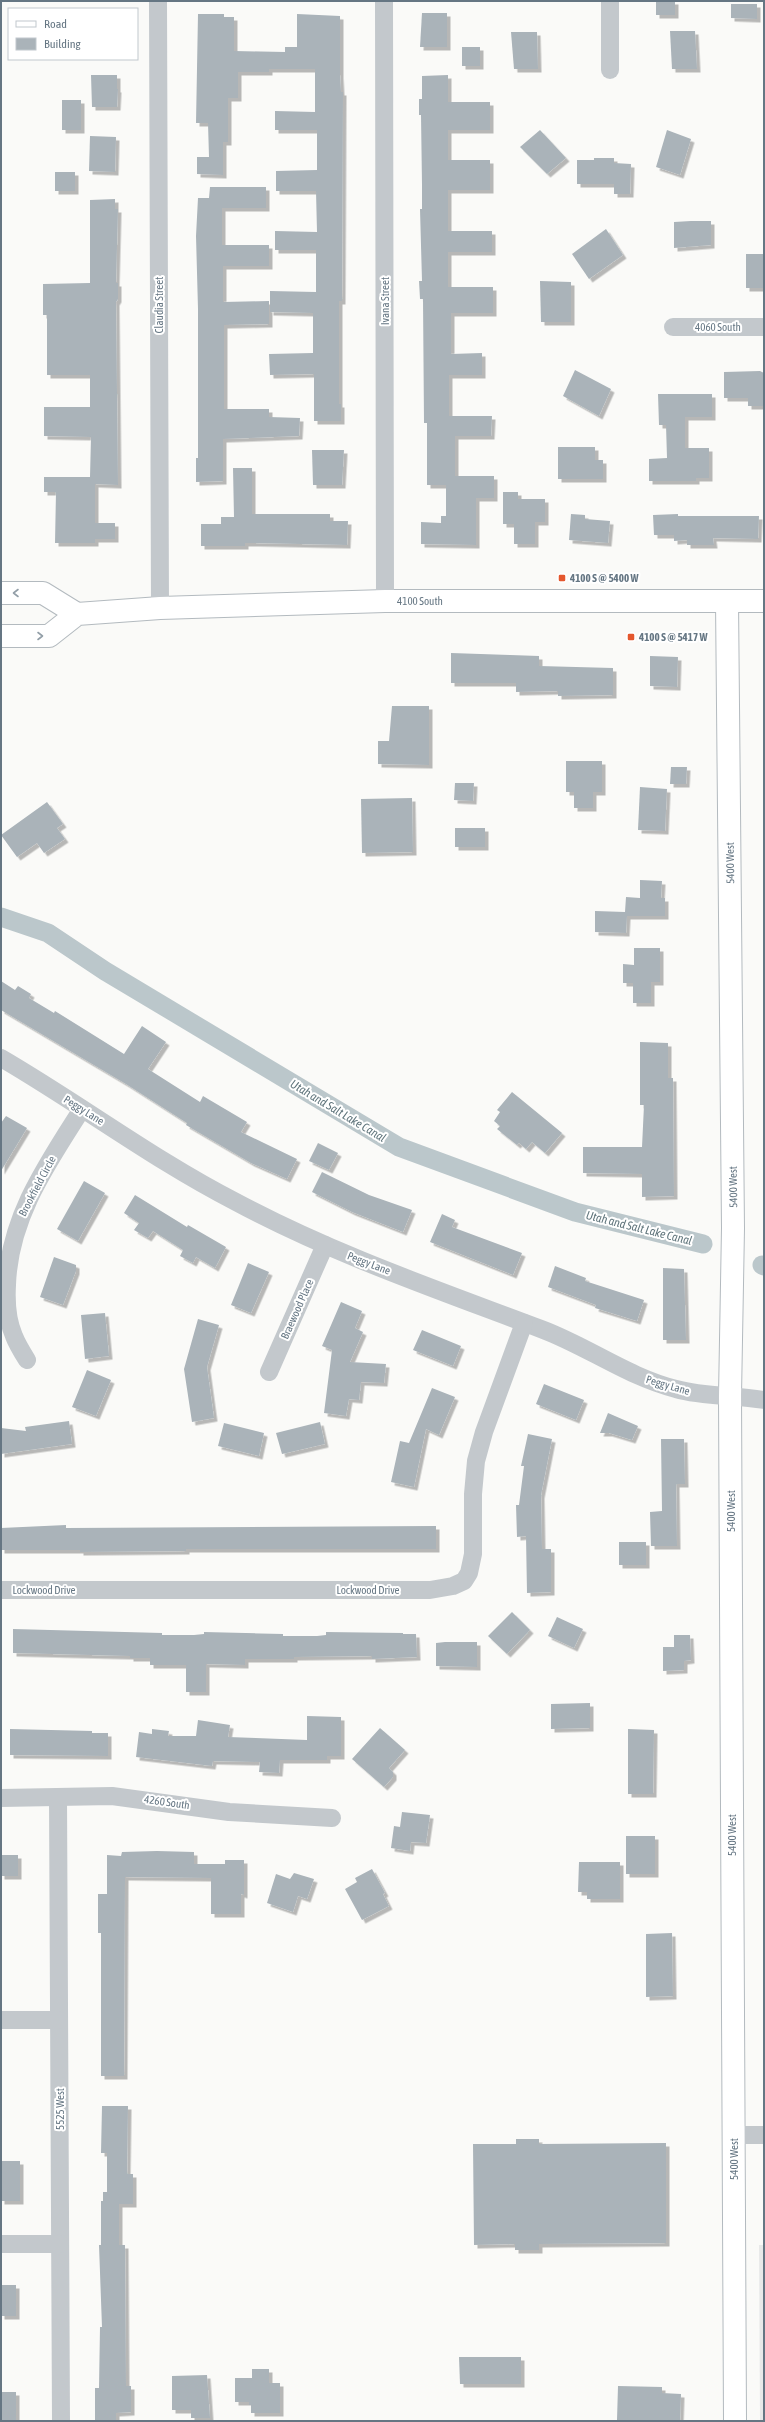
<svg xmlns="http://www.w3.org/2000/svg" width="765" height="2422" viewBox="0 0 765 2422" font-family="'Asap Condensed',sans-serif">
	<style>
		.built { fill: #e8e9e9 }
		.lines { fill: none; stroke-linecap: round; stroke-linejoin: round }
		.canal { stroke: #bbc7cb; stroke-width: 19 }
		.building { fill: #aab3b9; filter: url(#shadow) }
		.secondary-casing { stroke: #b3babf; stroke-width: 24 }
		.street { stroke: #c3c8cc; stroke-width: 18 }
		.secondary { stroke: #fff; stroke-width: 22 }
		.oneway { stroke: #939fa8 }
		.poi-dot { fill: #e4572e; stroke: #fff; stroke-width: 1.5 }
		.labels { text-anchor: middle; dominant-baseline: central; stroke-width: 4; stroke-linejoin: round; paint-order: stroke }
		.street-label { font-size: 11px; fill: #657683; stroke: #fff }
		.poi-label { font-size: 11px; font-weight: bold; fill: #657683; stroke: #fff; text-anchor: start }
		.water-label { font-size: 12px; font-style: italic; fill: #60757c; stroke: #fff }
	</style>
	<defs>
		<filter id="shadow"><feDropShadow dx="3.5" dy="3.5" stdDeviation="0" flood-color="#0004"/></filter>
	</defs>
	<rect width="100%" height="100%" fill="#fafaf8"/>
	<polygon class="built" points="759,2245 764,2245 764,2421 760,2421"/>
	<g class="lines">
		<g class="canal">
			<polyline points="1,917 48,933 105,971 399,1147 575,1212 703,1244"/>
			<polyline points="762,1265 764,1266"/>
		</g>
	</g>
	<g class="building">
		<rect x="656" y="1" width="19" height="14"/>
		<polygon points="731,4 757,4 757,19 731,18"/>
		<polygon points="422,13 447,13 447,47 420,47"/>
		<polygon points="198,14 224,14 224,17 234,17 234,51 285,52 285,47 297,47 297,14 340,16 340,75 341,92 343,92 342,301 339,301 339,404 341,404 341,421 314,421 314,374 270,375 269,354 313,353 313,313 270,312 270,291 316,292 316,250 275,250 275,231 317,232 316,191 276,191 276,171 317,170 317,130 275,130 275,111 315,112 315,69 269,69 269,72 238,72 238,98 228,98 228,142 223,142 223,175 197,174 197,157 209,157 208,123 196,123"/>
		<polygon points="670,31 695,31 697,69 672,69"/>
		<polygon points="511,32 537,32 538,69 514,69"/>
		<rect x="462" y="47" width="18" height="19"/>
		<polygon points="91,75 117,75 117,89 118,89 117,107 92,107"/>
		<polygon points="448,75 448,102 490,102 490,130 448,130 448,160 490,160 490,190 448,190 448,231 492,231 492,252 448,252 448,287 493,287 493,313 451,313 451,354 482,353 482,375 449,375 449,416 492,416 491,436 455,436 455,476 494,476 494,498 476,498 476,545 421,544 421,522 441,523 441,516 446,516 446,485 427,485 427,423 424,423 423,299 420,299 419,281 422,281 420,209 422,209 422,185 421,115 419,115 419,99 422,99 422,76"/>
		<rect x="62" y="100" width="19" height="30"/>
		<polygon points="540,130 566,158 547,174 520,147"/>
		<polygon points="667,130 691,139 680,175 656,167"/>
		<polygon points="90,136 116,137 115,172 89,171"/>
		<polygon points="594,158 614,158 614,163 631,164 630,194 614,194 614,184 577,184 577,160 594,160"/>
		<rect x="55" y="172" width="20" height="19"/>
		<polygon points="210,187 266,187 266,208 222,208 222,245 269,245 269,266 223,266 223,302 269,301 269,324 224,325 224,409 269,409 269,417 300,418 299,436 223,439 223,481 196,482 196,458 198,458 198,309 196,236 198,198 209,198"/>
		<polygon points="115,199 115,209 118,209 116,283 118,283 118,299 116,302 118,485 95,484 95,523 115,523 115,539 95,539 95,543 55,543 56,492 44,492 44,477 90,477 91,437 44,436 44,407 90,407 90,375 47,375 47,315 43,315 43,284 90,283 90,200"/>
		<polygon points="691,221 711,221 711,245 674,248 674,222"/>
		<polygon points="606,229 623,255 589,279 572,254"/>
		<rect x="746" y="254" width="18" height="34"/>
		<polygon points="540,281 571,282 571,322 541,322"/>
		<polygon points="575,370 611,389 599,416 563,396"/>
		<polygon points="760,371 764,373 764,406 748,406 748,398 724,398 724,372"/>
		<polygon points="658,394 712,394 712,417 685,417 685,448 709,448 709,478 696,478 696,481 649,481 649,459 667,458 666,425 659,425"/>
		<polygon points="558,447 595,447 595,460 603,460 603,479 558,479"/>
		<polygon points="312,450 344,450 342,485 313,485"/>
		<polygon points="233,468 252,468 252,514 330,514 330,521 348,521 347,545 255,543 245,543 245,546 201,546 201,524 221,524 221,517 234,517"/>
		<polygon points="503,492 518,492 518,499 545,499 545,522 535,522 535,544 514,544 514,524 503,524"/>
		<polygon points="571,514 585,515 585,519 610,521 608,543 569,540"/>
		<polygon points="678,514 678,516 759,516 758,539 713,538 714,545 687,545 687,540 674,541 674,535 654,535 653,515"/>
		<polygon points="451,653 539,656 539,666 613,668 613,695 558,696 558,691 516,692 516,683 451,683"/>
		<polygon points="650,656 678,657 677,687 650,686"/>
		<polygon points="392,706 429,706 429,765 378,764 378,741 389,741"/>
		<polygon points="566,761 602,761 602,792 593,792 593,808 574,808 574,792 566,792"/>
		<polygon points="671,767 687,767 686,784 670,784"/>
		<polygon points="455,783 474,783 473,801 454,800"/>
		<polygon points="640,787 667,789 665,831 638,830"/>
		<polygon points="412,798 413,852 362,853 361,799"/>
		<polygon points="47,802 63,824 57,828 65,839 44,853 37,843 17,857 1,835"/>
		<rect x="455" y="828" width="30" height="19"/>
		<polygon points="640,880 662,881 661,898 665,898 665,916 627,916 626,933 595,932 595,911 625,912 626,897 640,898"/>
		<polygon points="634,948 660,948 660,982 651,982 651,1003 633,1003 633,983 623,983 623,964 634,965"/>
		<polygon points="1,981 15,990 18,986 31,994 29,998 54,1013 55,1011 124,1054 142,1026 166,1042 148,1069 200,1102 203,1096 247,1122 241,1132 297,1159 287,1179 251,1163 186,1125 187,1123 126,1084 1,1010"/>
		<polygon points="640,1042 668,1043 668,1078 673,1078 674,1196 642,1197 642,1174 583,1173 583,1147 642,1147 644,1105 640,1105"/>
		<polygon points="512,1092 562,1133 545,1153 532,1142 526,1149 519,1143 517,1145 497,1129 500,1126 494,1121 500,1112 497,1110"/>
		<polygon points="6,1116 27,1128 1,1171 1,1123"/>
		<polygon points="318,1143 338,1153 329,1170 309,1161"/>
		<polygon points="322,1172 369,1195 412,1210 403,1232 352,1212 312,1192"/>
		<polygon points="84,1181 105,1193 78,1241 57,1229"/>
		<polygon points="135,1195 187,1227 188,1225 226,1247 215,1268 196,1257 193,1263 180,1256 183,1250 153,1231 148,1238 134,1230 139,1223 124,1213"/>
		<polygon points="442,1214 455,1220 452,1227 522,1253 513,1275 430,1242"/>
		<polygon points="54,1257 76,1265 76,1271 63,1305 40,1297"/>
		<polygon points="248,1263 269,1272 251,1313 231,1305"/>
		<polygon points="555,1266 586,1278 585,1281 644,1300 637,1321 595,1308 596,1305 548,1287"/>
		<polygon points="663,1268 684,1269 686,1340 663,1340"/>
		<polygon points="341,1302 362,1311 355,1328 363,1332 350,1362 386,1364 384,1383 361,1382 359,1400 349,1399 346,1416 324,1413 332,1350 322,1346"/>
		<polygon points="105,1313 109,1356 85,1359 81,1315"/>
		<polygon points="198,1319 219,1325 207,1367 214,1418 192,1422 184,1369"/>
		<polygon points="422,1330 461,1346 453,1366 413,1350"/>
		<polygon points="87,1370 111,1380 96,1416 72,1407"/>
		<polygon points="544,1384 584,1400 576,1420 536,1404"/>
		<polygon points="432,1388 455,1397 439,1435 426,1429 414,1487 391,1482 400,1441 409,1443"/>
		<polygon points="608,1413 638,1426 632,1440 609,1433 600,1433"/>
		<polygon points="69,1421 72,1444 1,1454 1,1428 26,1431 25,1427"/>
		<polygon points="320,1422 325,1444 282,1454 276,1433"/>
		<polygon points="224,1423 264,1433 259,1456 218,1446"/>
		<polygon points="528,1434 552,1439 541,1495 542,1549 551,1549 551,1592 527,1593 526,1536 517,1537 516,1505 519,1505 524,1466 521,1466"/>
		<polygon points="661,1439 684,1439 685,1484 676,1484 677,1546 651,1546 650,1512 662,1511"/>
		<polygon points="66,1525 66,1528 436,1526 436,1549 186,1549 186,1551 80,1552 80,1550 1,1550 1,1528"/>
		<rect x="619" y="1542" width="27" height="23"/>
		<polygon points="512,1612 530,1630 507,1654 488,1636"/>
		<polygon points="557,1617 583,1629 574,1648 548,1636"/>
		<polygon points="13,1629 162,1633 162,1635 194,1635 204,1634 204,1632 283,1634 283,1636 317,1636 326,1635 326,1632 403,1633 403,1634 416,1634 417,1657 372,1659 372,1656 294,1657 294,1659 245,1659 245,1665 206,1664 206,1692 186,1692 186,1665 150,1665 150,1658 130,1658 130,1656 13,1653"/>
		<polygon points="674,1635 690,1635 691,1660 684,1661 684,1670 663,1671 663,1647 674,1647"/>
		<polygon points="445,1642 477,1642 477,1667 436,1666 436,1643"/>
		<polygon points="590,1703 590,1728 551,1729 551,1704"/>
		<polygon points="307,1716 341,1717 341,1756 327,1756 327,1760 280,1760 279,1773 259,1772 260,1762 213,1761 212,1766 136,1757 139,1732 152,1734 152,1729 169,1731 168,1736 196,1736 198,1720 230,1725 228,1737 307,1740"/>
		<polygon points="380,1728 405,1750 389,1768 393,1772 393,1777 384,1787 352,1759"/>
		<polygon points="10,1729 92,1731 92,1733 108,1733 108,1756 10,1755"/>
		<polygon points="628,1729 654,1730 653,1794 628,1794"/>
		<polygon points="402,1812 430,1815 426,1843 411,1842 410,1851 391,1848 394,1826 400,1827"/>
		<rect x="626" y="1836" width="29" height="38"/>
		<polygon points="157,1851 194,1852 194,1864 225,1864 225,1860 244,1860 244,1895 241,1894 241,1914 211,1914 211,1878 125,1877 124,2076 101,2076 101,1933 98,1933 98,1894 107,1894 107,1855 121,1856 122,1852"/>
		<rect x="1" y="1855" width="17" height="21"/>
		<polygon points="579,1862 620,1862 620,1899 587,1899 587,1892 578,1892"/>
		<polygon points="372,1869 385,1893 383,1894 389,1906 362,1920 345,1889 357,1882 355,1878"/>
		<polygon points="294,1873 314,1879 307,1899 298,1896 293,1912 267,1903 276,1874 290,1879"/>
		<polygon points="672,1933 673,1996 646,1997 646,1934"/>
		<polygon points="102,2106 128,2106 127,2174 133,2174 133,2204 119,2204 119,2245 125,2245 126,2386 131,2386 131,2412 116,2413 116,2420 95,2420 95,2388 99,2388 100,2327 102,2327 99,2245 101,2245 101,2201 103,2201 103,2192 107,2192 107,2153 101,2153"/>
		<polygon points="516,2139 539,2139 539,2144 666,2143 666,2243 539,2244 539,2250 515,2250 515,2244 474,2245 473,2144 516,2144"/>
		<rect x="1" y="2161" width="19" height="40"/>
		<rect x="1" y="2285" width="15" height="31"/>
		<polygon points="459,2357 521,2357 521,2384 460,2384"/>
		<polygon points="252,2369 269,2369 269,2383 280,2383 280,2413 251,2413 251,2405 249,2405 249,2402 235,2402 235,2378 252,2378"/>
		<polygon points="207,2375 210,2418 191,2418 191,2410 172,2410 172,2376"/>
		<polygon points="618,2386 662,2387 662,2393 681,2394 680,2421 617,2420"/>
		<rect x="1" y="2392" width="15" height="29"/>
	</g>
	<g class="lines">
		<g class="secondary-casing">
			<g id="secondary">
				<polyline points="1,593 43,593 77,614"/>
				<polyline points="727,601 733,1228 730,1396 735,2421"/>
				<polyline points="1,636 49,636 77,614 160,608 385,601 764,601"/>
			</g>
		</g>
		<g class="street">
			<polyline points="158,1 160,608"/>
			<polyline points="384,1 385,601"/>
			<polyline points="610,1 610,70"/>
			<polyline points="673,327 764,327"/>
			<path d="M1,1058c79,46 153,102 235,144 97,52 202,88 305,127 46,17 87,48 135,60 28,8 59,6 88,11"/>
			<path d="M27,1360c-5,-8 -10,-16 -13,-24 -7,-16 -8,-34 -7,-51 2,-67 40,-121 75,-176"/>
			<polyline points="269,1372 325,1245"/>
			<polyline points="1,1590 430,1590 453,1586 464,1581 469,1573 473,1554 473,1494 476,1461 484,1432 524,1323"/>
			<polyline points="58,1797 61,2421"/>
			<polyline points="1,1798 112,1796 229,1812 332,1818"/>
			<polyline points="1,2020 59,2020"/>
			<polyline points="734,2135 764,2135"/>
			<polyline points="1,2244 60,2244"/>
		</g>
		<use href="#secondary" class="secondary"/>
	</g>
	<defs><path id="oneway-chevron" d="M-2-3.5L2.5 0L-2 3.5" fill="none" stroke-width="1.6" stroke-linecap="round" stroke-linejoin="round"/></defs>
	<g class="oneway">
		<use href="#oneway-chevron" transform="translate(16 593) rotate(-180)"/>
		<use href="#oneway-chevron" transform="translate(40 636)"/>
	</g>
	<g class="poi-dot">
		<rect x="558" y="574" width="8" height="8" rx="2"/>
		<rect x="627" y="633" width="8" height="8" rx="2"/>
	</g>
	<g class="labels">
		<g class="street-label">
			<text transform="translate(385 301) rotate(-90)">Ivana Street</text>
			<text transform="translate(159 305) rotate(-90)">Claudia Street</text>
			<text x="718" y="327">4060 South</text>
			<text x="420" y="601">4100 South</text>
			<text transform="translate(730 863) rotate(-91)">5400 West</text>
			<text transform="translate(84 1110) rotate(32)">Peggy Lane</text>
			<text transform="translate(37 1186) rotate(-62)">Brookfield Circle</text>
			<text transform="translate(733 1187) rotate(-91)">5400 West</text>
			<text transform="translate(369 1263) rotate(21)">Peggy Lane</text>
			<text transform="translate(297 1309) rotate(-66)">Braewood Place</text>
			<text transform="translate(668 1385) rotate(16)">Peggy Lane</text>
			<text transform="translate(731 1511) rotate(-90)">5400 West</text>
			<text x="44" y="1590">Lockwood Drive</text>
			<text x="368" y="1590">Lockwood Drive</text>
			<text transform="translate(167 1802) rotate(8)">4260 South</text>
			<text transform="translate(732 1835) rotate(-90)">5400 West</text>
			<text transform="translate(60 2109) rotate(-90)">5525 West</text>
			<text transform="translate(734 2159) rotate(-90)">5400 West</text>
		</g>
		<g class="poi-label">
			<text x="570" y="578">4100 S @ 5400 W</text>
			<text x="639" y="637">4100 S @ 5417 W</text>
		</g>
		<g class="water-label">
			<text transform="translate(338 1111) rotate(31)">Utah and Salt Lake Canal</text>
			<text transform="translate(639 1228) rotate(14)">Utah and Salt Lake Canal</text>
		</g>
	</g>
	<rect width="765" height="2422" fill="none" stroke="#657683" stroke-width="4"/>
	<rect x="8" y="8" width="130" height="52" fill="#ffffff" stroke="#c1c8cd"/>
	<rect x="16" y="21" width="20" height="6" fill="#ffffff" stroke="#c1c8cd"/>
	<text x="44" y="28" font-size="12" fill="#657683">Road</text>
	<rect x="16" y="38" width="20" height="12" fill="#aab3b9" stroke="#c1c8cd"/>
	<text x="44" y="48" font-size="12" fill="#657683">Building</text>
</svg>
